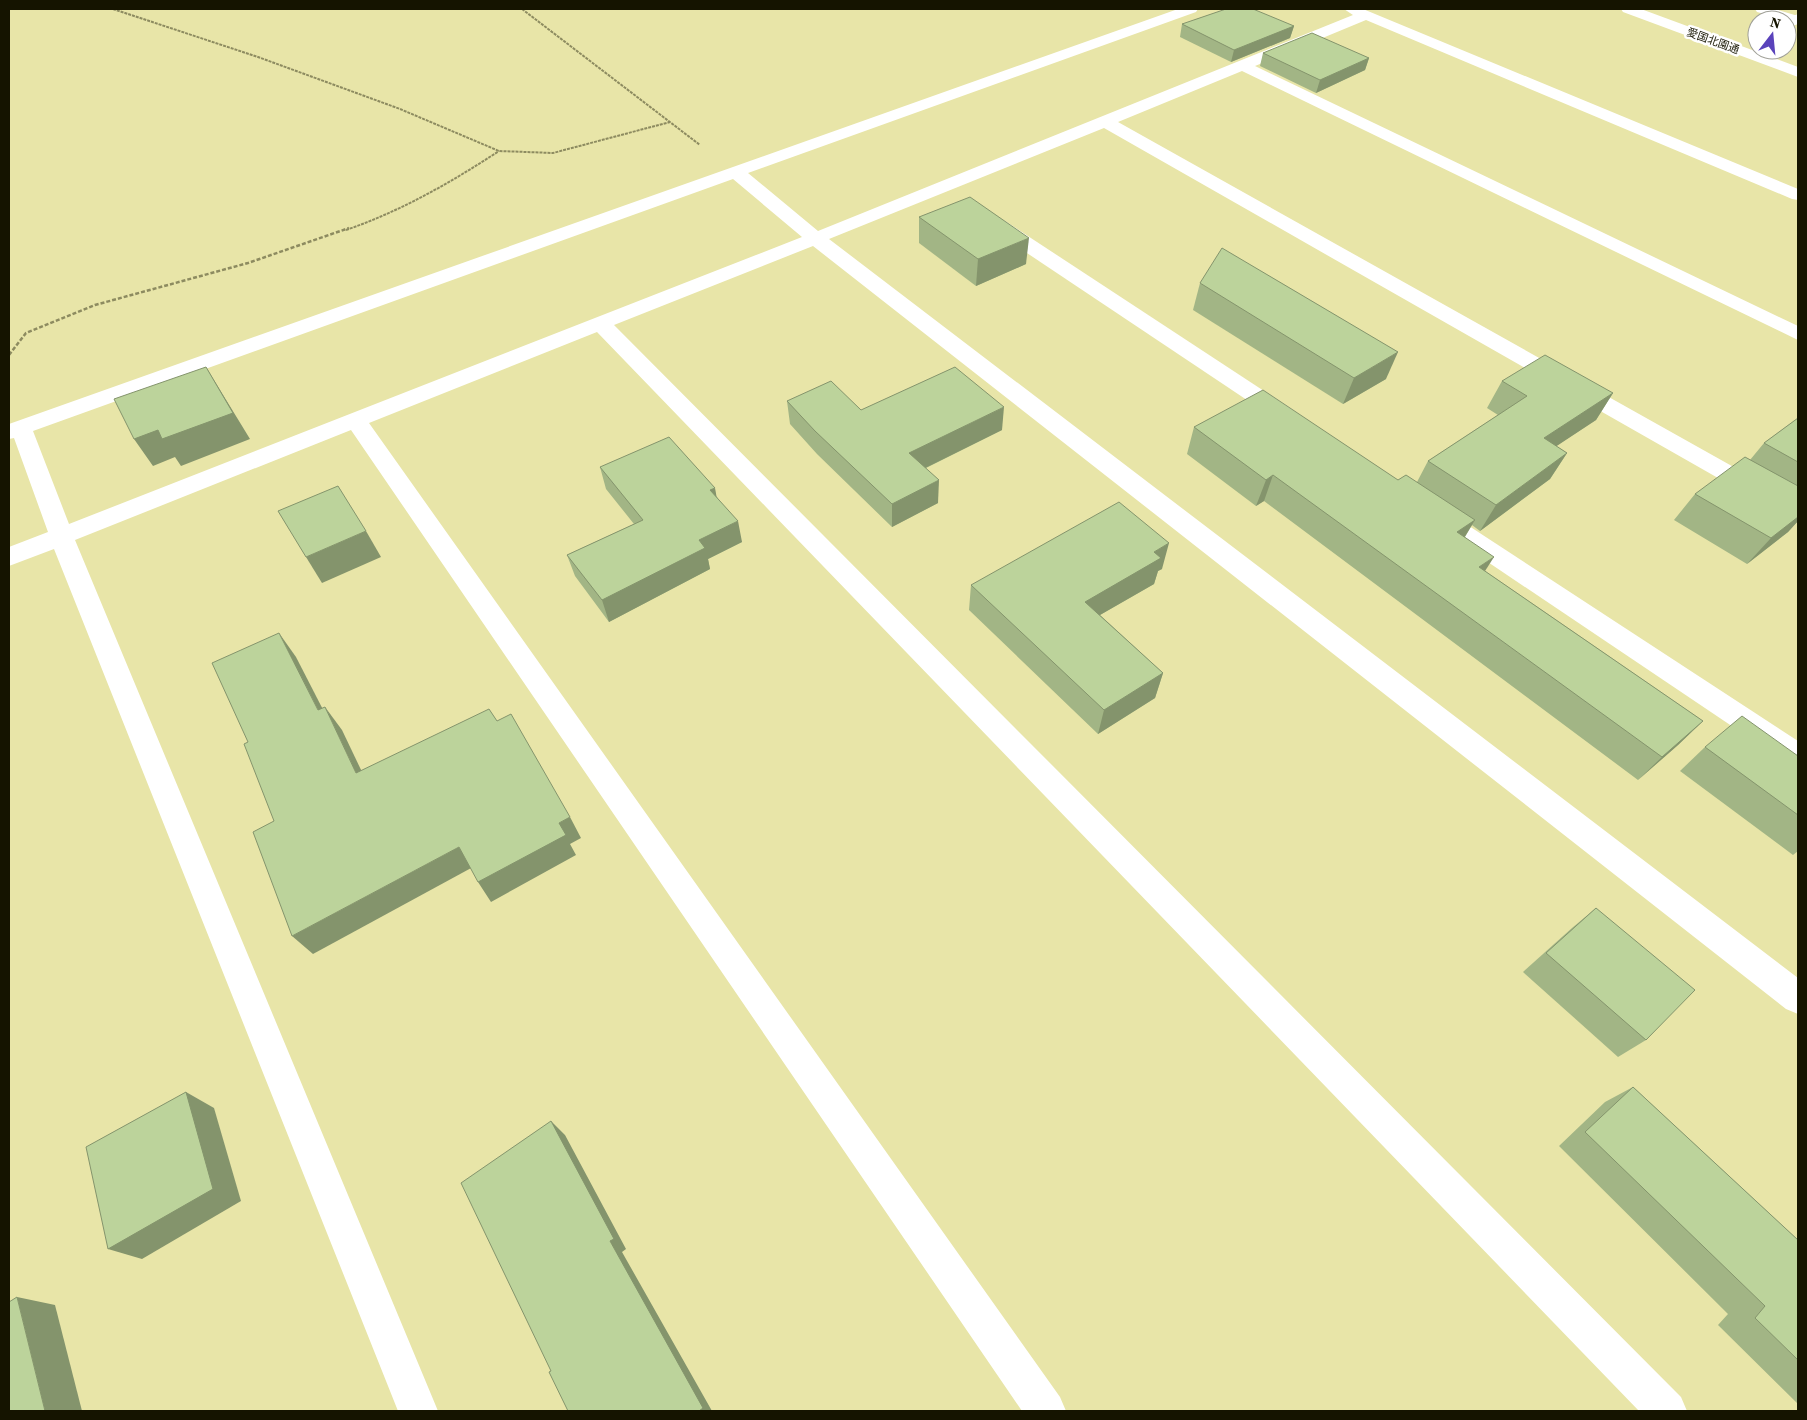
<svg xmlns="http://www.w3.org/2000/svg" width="1807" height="1420" viewBox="0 0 1807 1420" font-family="'Source Serif 4','Noto Sans JP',serif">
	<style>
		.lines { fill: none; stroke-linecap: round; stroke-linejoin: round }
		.path-far1 { stroke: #8d8b60; stroke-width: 2; stroke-dasharray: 3 1; stroke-linecap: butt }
		.path { stroke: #8d8b60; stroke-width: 2.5; stroke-dasharray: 4 2; stroke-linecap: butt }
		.lane { fill: #fff; fill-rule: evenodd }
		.street { fill: #fff; fill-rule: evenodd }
		.secondary { fill: #fff; fill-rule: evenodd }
		.wall { fill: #a2b585 }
		.shaded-wall { fill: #84946c }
		.building { fill: #bcd39b; stroke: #84946c }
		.labels { text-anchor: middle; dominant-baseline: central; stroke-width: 5; stroke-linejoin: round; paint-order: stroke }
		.far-street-label { font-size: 11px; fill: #151400; stroke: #fff }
	</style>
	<rect width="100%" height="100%" fill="#e8e5a8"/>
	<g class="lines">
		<g class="path-far1">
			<polyline points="113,9 258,57 400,109 499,151 553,153 670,122"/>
			<polyline points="522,9 700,145"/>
			<path d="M346,230c55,-19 104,-47 153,-79"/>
		</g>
		<polyline class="path" points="9,355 26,333 95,305 248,263 349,228"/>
		<polygon class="lane" points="1755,9 1775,9 1798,16 1798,23 1790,23 1787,20 1757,12"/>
		<g class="street">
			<path d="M1178,9h20l-2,3 -448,161 70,58 535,-216 -9,-6h19l435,180v11l-6,-1 -426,-179 -111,46 543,260v14l-556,-269 -124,51 680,381v18l-8,-2 -686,-391 -275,111 969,739v36l-12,-5 -973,-763 -199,79 1067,1072 6,14h-48l-1042,-1079 -228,91 691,974 6,14h-44l-671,-981 -276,110 363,871h-40l-344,-862 -45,17v-19l39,-15 -34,-94 -5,1v-15zM733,179l69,58 -733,287 -36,-93z"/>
			<polygon points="998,219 1005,221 1293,410 1296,415 1293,420 1285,422 1277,420 991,229 989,225 991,221"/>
			<polygon points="1435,507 1443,509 1798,741 1798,768 1788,764 1427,521 1423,515 1427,509"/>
		</g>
		<g class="secondary">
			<polygon points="1621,9 1641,9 1798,67 1798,77 1623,12"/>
			<polygon points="1798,14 1798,24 1787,28 1787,20 1783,20"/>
		</g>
	</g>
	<g class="wall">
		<polygon points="1182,24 1294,26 1290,38 1231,62 1180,37"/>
		<polygon points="1263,53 1369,58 1365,70 1316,93 1260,66"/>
		<polygon points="919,217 1026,264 976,286 919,243"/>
		<polygon points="1200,283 1386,379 1343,404 1193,310"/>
		<polygon points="1502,381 1613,393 1596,420 1556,446 1567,453 1550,479 1480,531 1472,525 1465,537 1485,571 1703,721 1678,745 1638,780 1264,501 1256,506 1187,454 1194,427 1398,480 1417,482 1428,461 1498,415 1487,408"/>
		<polygon points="787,401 861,410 1002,430 926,468 938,503 892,527 817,454 790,424"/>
		<polygon points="1798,418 1798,521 1788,532 1747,564 1674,520 1695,494 1750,460 1764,443"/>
		<polygon points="600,467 717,497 742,542 708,559 710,569 609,622 575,576 567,555 634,524 606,489"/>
		<polygon points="1162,569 1158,571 1154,584 1100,615 1163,673 1155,698 1098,734 969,610 971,585"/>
		<polygon points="1705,747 1798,756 1798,851 1793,855 1680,771"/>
		<polygon points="1596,908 1646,1040 1618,1057 1523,972 1572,928"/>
		<polygon points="1633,1087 1798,1240 1798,1404 1718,1325 1728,1314 1559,1146 1605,1102"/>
	</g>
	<g class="shaded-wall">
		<polygon points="1294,26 1290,38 1231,62 1234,50"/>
		<polygon points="1369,58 1365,70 1316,93 1320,80"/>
		<polygon points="1029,238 1026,264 976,286 978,259"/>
		<polygon points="1398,352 1386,379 1343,404 1354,378"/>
		<polygon points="206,367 250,439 181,466 175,457 153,466 134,439"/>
		<polygon points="1613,393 1596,420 1528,465 1544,438"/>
		<polygon points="1004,407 1002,430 909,476 909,453"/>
		<polygon points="1567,453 1550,479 1480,531 1496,505"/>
		<polygon points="1273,475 1264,501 1256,506 1266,480"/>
		<polygon points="939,480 938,503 892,527 892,504"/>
		<polygon points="715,488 719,510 710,490"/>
		<polygon points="1798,517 1798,521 1788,532 1747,564 1771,538"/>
		<polygon points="1475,520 1459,546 1457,532"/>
		<polygon points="738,521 742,542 708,559 710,569 609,622 602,600 699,540"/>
		<polygon points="366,531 381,557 322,583 306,557"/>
		<polygon points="1169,543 1162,569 1158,571 1154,584 1079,627 1085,602 1154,552"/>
		<polygon points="1494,557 1478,582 1479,567"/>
		<polygon points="279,633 296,657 335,733 318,710"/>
		<polygon points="1163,673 1155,698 1098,734 1104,710"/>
		<polygon points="325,707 342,730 373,795 356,773"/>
		<polygon points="1703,721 1678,745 1638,780 1662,757"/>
		<polygon points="570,817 581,838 570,844 576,855 491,902 478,882 559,823"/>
		<polygon points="459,847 473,867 313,954 292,936"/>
		<polygon points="186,1092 214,1108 241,1201 142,1259 108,1249"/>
		<polygon points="551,1121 565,1135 626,1249 622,1252 712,1411 699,1411 610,1241"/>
		<polygon points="17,1297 55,1305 82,1411 45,1411"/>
	</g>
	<g class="building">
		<polygon points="1226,9 1253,9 1294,26 1234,50 1182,24"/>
		<polygon points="1312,33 1369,58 1320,80 1263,53"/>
		<polygon points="970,197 1029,238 978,259 919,217"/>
		<polygon points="1222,248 1398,352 1354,378 1200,283"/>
		<polygon points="1545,355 1613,393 1544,438 1567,453 1496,505 1428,461 1527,396 1502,381"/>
		<polygon points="206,367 233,413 162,439 158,430 134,439 114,399"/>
		<polygon points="955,367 1004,407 909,453 939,480 892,504 815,431 787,401 831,381 861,410"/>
		<polygon points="1263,390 1398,480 1406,475 1475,520 1457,532 1494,557 1479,567 1703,721 1662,757 1273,475 1266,480 1194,427"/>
		<polygon points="1798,418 1798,462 1764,443"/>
		<polygon points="669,437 715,488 710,490 738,521 699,540 705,548 602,600 567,555 643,520 600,467"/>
		<polygon points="1745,457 1798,486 1798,517 1771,538 1695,494"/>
		<polygon points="338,486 366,531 306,557 278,511"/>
		<polygon points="1119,502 1169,543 1154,552 1161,558 1085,602 1163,673 1104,710 971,585"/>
		<polygon points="279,633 318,710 325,707 356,773 489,709 497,721 511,714 570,817 559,823 566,835 478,882 459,847 292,936 253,832 274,821 244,744 248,742 212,663"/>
		<polygon points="1742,716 1798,756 1798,815 1705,747"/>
		<polygon points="1596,908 1695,990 1646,1040 1546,953"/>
		<polygon points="1633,1087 1798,1240 1798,1360 1755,1318 1765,1306 1585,1132"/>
		<polygon points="186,1092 213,1189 108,1249 86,1147"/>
		<polygon points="551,1121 614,1239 610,1241 703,1408 699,1411 568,1411 549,1372 551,1371 461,1183"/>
		<polygon points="17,1297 45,1411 9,1411 9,1302"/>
	</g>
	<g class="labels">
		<g class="far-street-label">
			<text transform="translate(1713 41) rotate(20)">愛国北園通</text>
		</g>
	</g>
	<rect width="1807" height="1420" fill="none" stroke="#151400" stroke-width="20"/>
	<g transform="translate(1772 35) rotate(16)"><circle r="24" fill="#ffffff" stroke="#a1a199"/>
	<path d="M0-4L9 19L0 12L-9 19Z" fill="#5a43bb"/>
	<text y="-8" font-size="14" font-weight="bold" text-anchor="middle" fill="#151400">N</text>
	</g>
</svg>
